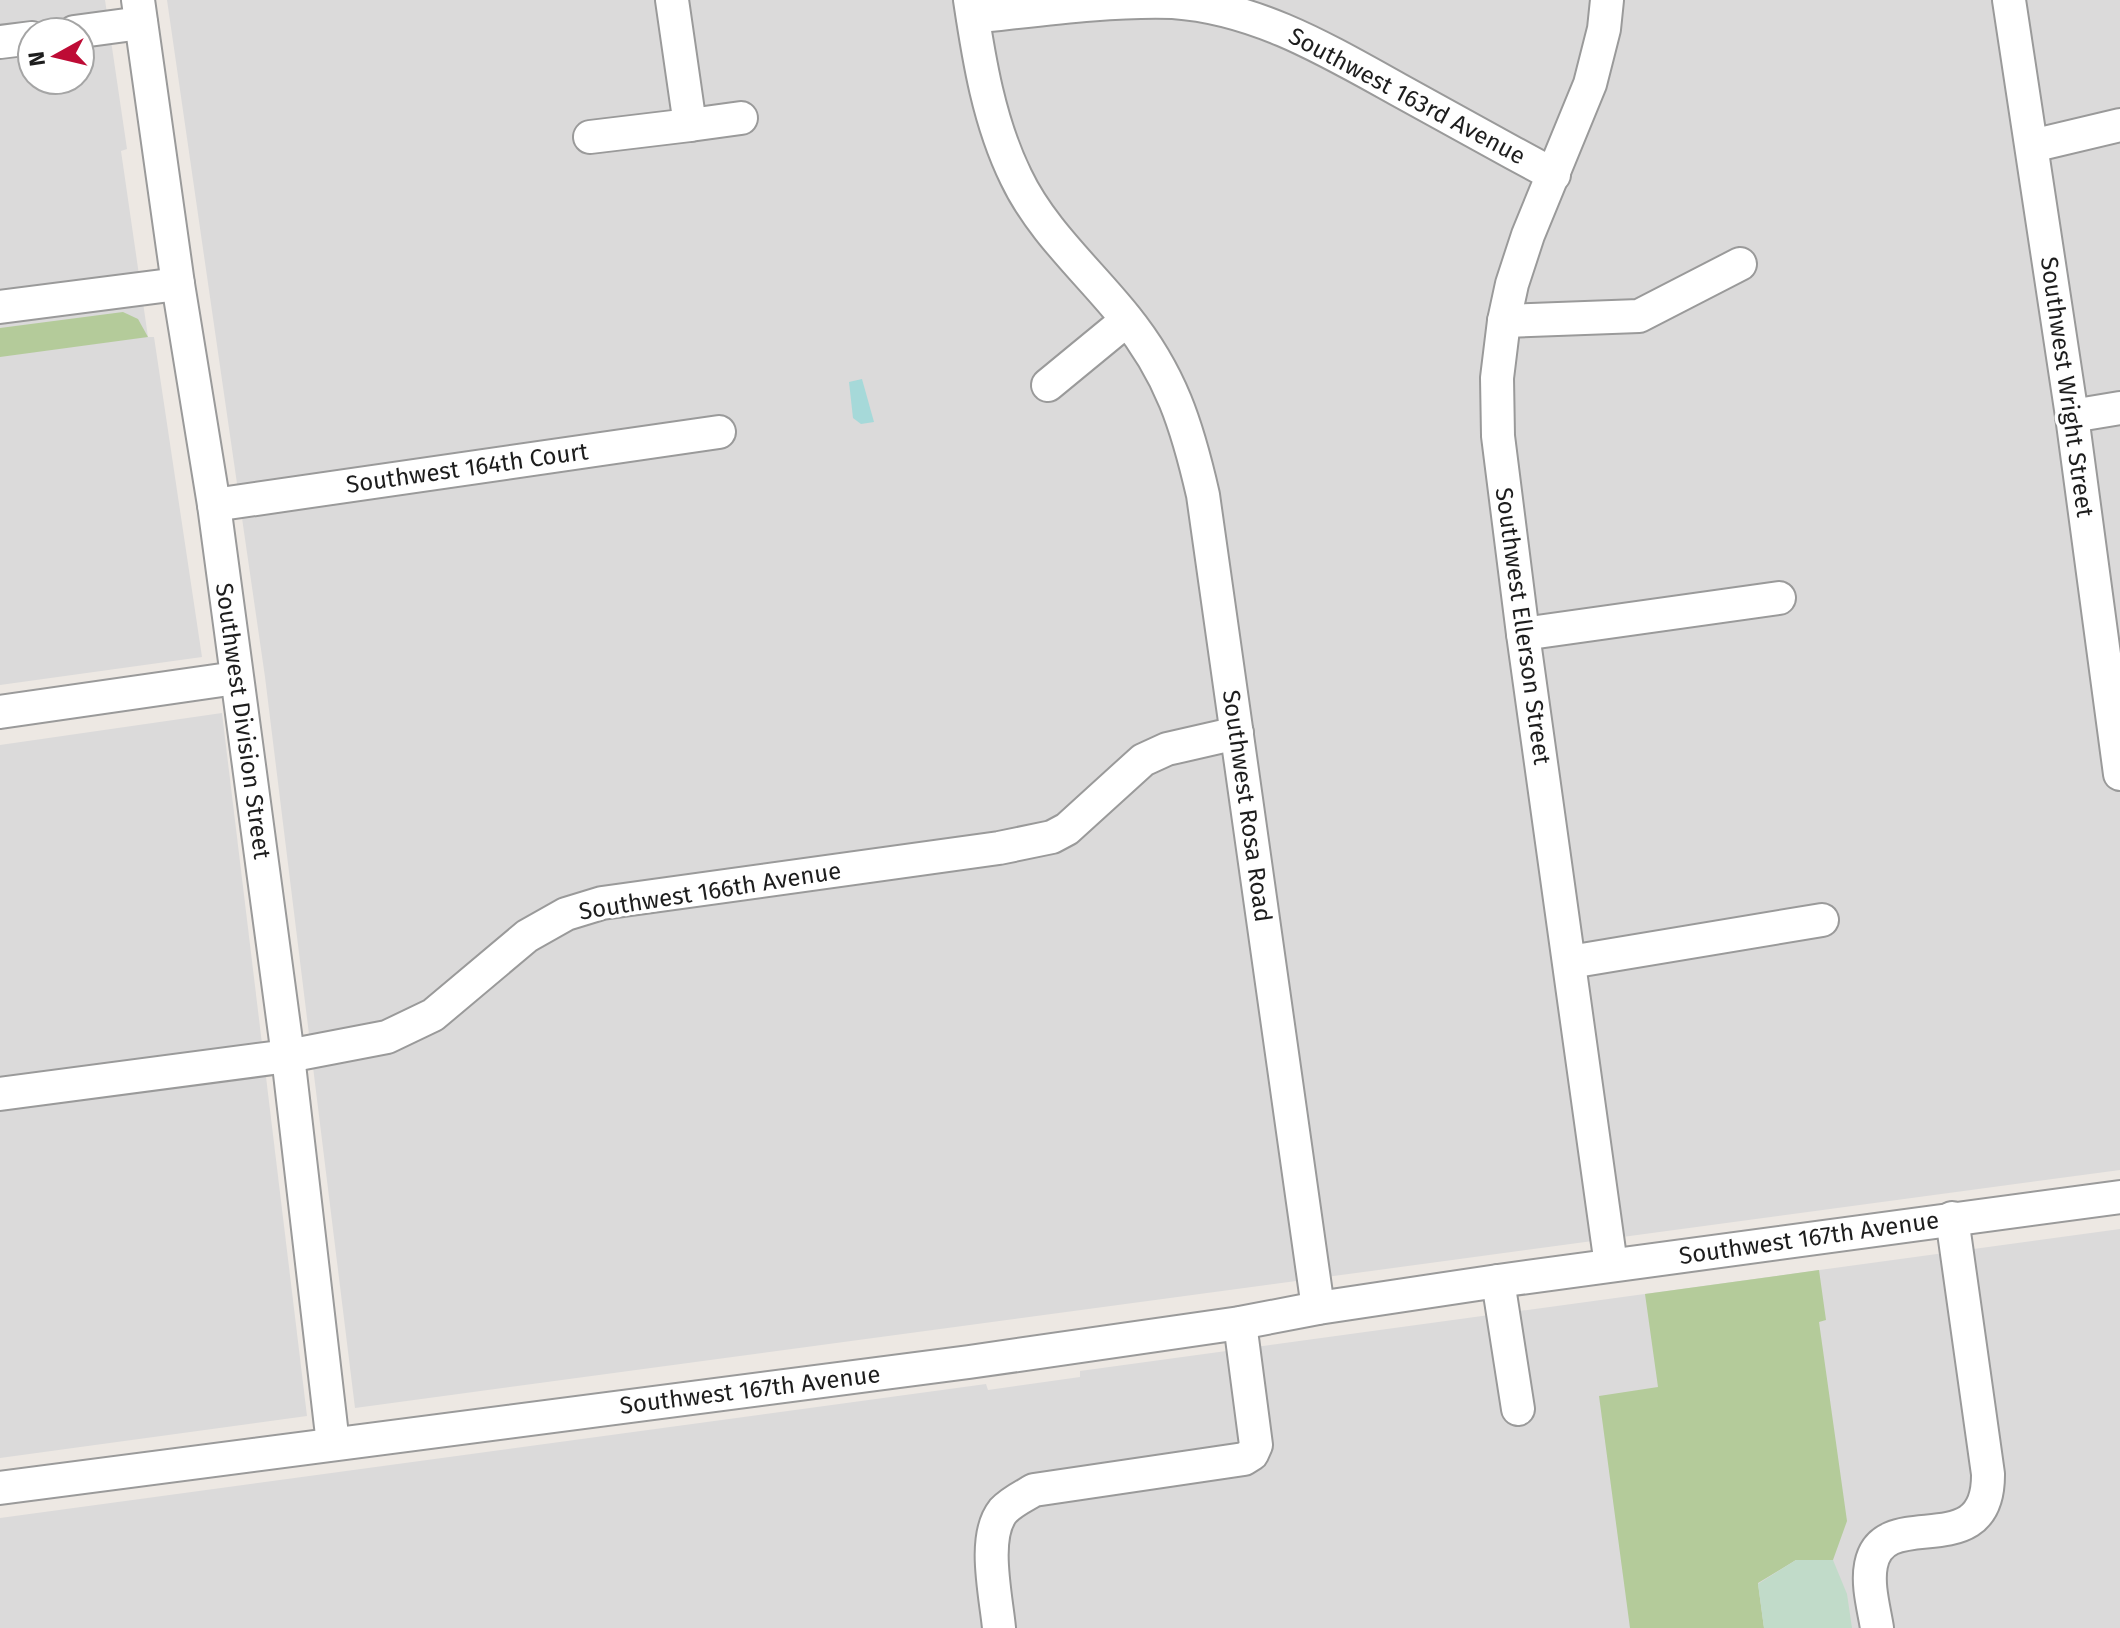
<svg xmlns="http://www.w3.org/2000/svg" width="2120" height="1628" viewBox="0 0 2120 1628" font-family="'Fira Sans',sans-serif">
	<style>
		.residential { fill: #dbdada; fill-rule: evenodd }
		.forest { fill: #b4cb9a }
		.wetland { fill: #c1dbc9 }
		.water { fill: #a6d9d9 }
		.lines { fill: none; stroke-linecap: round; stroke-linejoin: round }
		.minor-casing { stroke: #9a9a9a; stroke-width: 36 }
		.minor { stroke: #fff; stroke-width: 32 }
		.labels { text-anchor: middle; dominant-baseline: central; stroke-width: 7; stroke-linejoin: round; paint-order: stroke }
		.street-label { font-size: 24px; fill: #1d1d1d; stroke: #fff }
	</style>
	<rect width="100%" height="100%" fill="#ede8e3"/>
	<g class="residential">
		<path d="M0,0h105l22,149 -6,2 27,186h6l48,320 -202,28zM32,32h48v48h-48z"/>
		<polygon points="167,0 2120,0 2120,1170 355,1408 265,677"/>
		<polygon points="222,713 307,1416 0,1458 0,745"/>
		<polygon points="2120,1229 2120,1628 0,1628 0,1518 986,1384 988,1390 1080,1377 1080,1371"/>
	</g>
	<g class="forest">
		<polygon points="123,312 138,319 148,337 0,357 0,328"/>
		<polygon points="1819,1270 1826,1320 1819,1322 1847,1521 1833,1560 1796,1560 1758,1583 1764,1628 1630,1628 1599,1396 1658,1387 1645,1294"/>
	</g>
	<polygon class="wetland" points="1796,1560 1833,1560 1847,1594 1852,1628 1764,1628 1758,1584"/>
	<polygon class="water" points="862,379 874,422 861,424 853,418 849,382"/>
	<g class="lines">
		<g class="minor-casing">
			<g id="minor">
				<polyline points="138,0 178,284 214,505 288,1056 333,1444"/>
				<path d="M970,0c9,60 19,122 46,177 25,53 73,95 109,140 46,57 62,108 78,178l115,813"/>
				<polyline points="1607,0 1604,29 1590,84 1528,235 1512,284 1504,321 1497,378 1498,436 1523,634 1611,1265"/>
				<polyline points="2009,0 2072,416 2120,774"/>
				<path d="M973,17c66,-7 133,-17 200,-15 84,6 154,48 226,88 51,28 103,57 155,85"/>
				<polyline points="74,32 141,23"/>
				<polyline points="0,42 32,38"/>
				<polyline points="690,125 741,118"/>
				<polyline points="590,137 690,125 672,0"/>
				<polyline points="2032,146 2120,125"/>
				<polyline points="0,307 178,284"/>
				<polyline points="1504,321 1639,316 1740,264"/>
				<polyline points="1048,385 1127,320"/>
				<polyline points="2072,416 2120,408"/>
				<polyline points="214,505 719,432"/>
				<polyline points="1523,634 1779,598"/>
				<polyline points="0,712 236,678"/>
				<polyline points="1570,962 1822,920"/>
				<polyline points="0,1094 288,1056 387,1037 433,1015 527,936 566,914 602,903 999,848 1052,837 1067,829 1143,760 1167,749 1237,733"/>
				<polyline points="1498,1281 1518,1409"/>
				<polyline points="0,1488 969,1362 1240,1323 1318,1308 1498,1281 2120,1197"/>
				<path d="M999,1628c-3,-32 -17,-91 4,-117 8,-9 21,-15 31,-21l210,-31 8,-5 4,-9 -16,-122"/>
				<path d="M1877,1628c-3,-19 -10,-43 -6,-63 12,-64 118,3 117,-91l-36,-256"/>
			</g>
		</g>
		<use href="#minor" class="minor"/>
	</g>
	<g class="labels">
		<g class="street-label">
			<text transform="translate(1407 96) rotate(28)">Southwest 163rd Avenue</text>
			<text transform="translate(2067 387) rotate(82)">Southwest Wright Street</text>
			<text transform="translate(467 468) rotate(-8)">Southwest 164th Court</text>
			<text transform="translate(1523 626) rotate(82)">Southwest Ellerson Street</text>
			<text transform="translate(243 721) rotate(82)">Southwest Division Street</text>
			<text transform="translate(1247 806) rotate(82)">Southwest Rosa Road</text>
			<text transform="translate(710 891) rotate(-9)">Southwest 166th Avenue</text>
			<text transform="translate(1809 1238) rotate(-8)">Southwest 167th Avenue</text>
			<text transform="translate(750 1390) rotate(-7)">Southwest 167th Avenue</text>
		</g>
	</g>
	<g transform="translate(56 56) rotate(262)"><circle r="38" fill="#ffffff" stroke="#a5a5a5" stroke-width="2"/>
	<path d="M0-6L14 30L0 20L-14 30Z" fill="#be0b35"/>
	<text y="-12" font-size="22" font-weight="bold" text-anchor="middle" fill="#1d1d1d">N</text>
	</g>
</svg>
